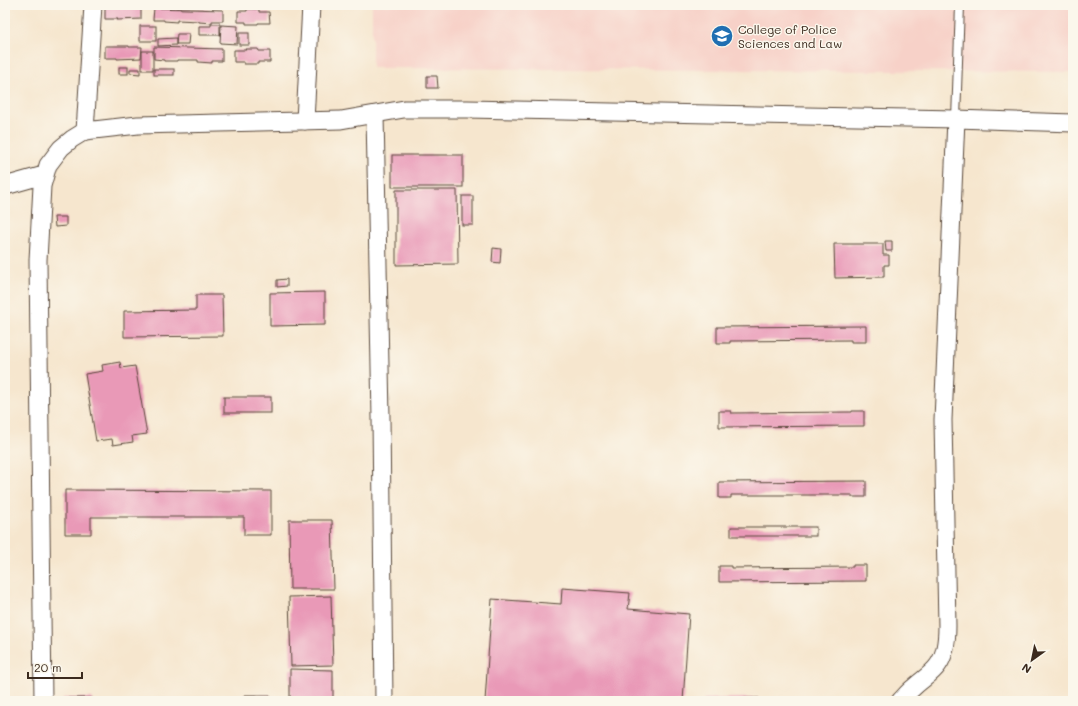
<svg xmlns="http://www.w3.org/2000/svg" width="1078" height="706" viewBox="0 0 1078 706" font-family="Mali,sans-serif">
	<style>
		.built { fill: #f7d1c8 }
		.building { fill: #e999b7 }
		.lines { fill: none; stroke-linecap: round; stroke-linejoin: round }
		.lane-casing { stroke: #574638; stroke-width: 10 }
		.street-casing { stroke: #574638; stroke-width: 19 }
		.lane { stroke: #fff; stroke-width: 8 }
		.street { stroke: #fff; stroke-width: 17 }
		.labels { text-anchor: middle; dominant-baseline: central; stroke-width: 3; stroke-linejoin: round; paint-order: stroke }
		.poi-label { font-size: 12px; fill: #3b2a1e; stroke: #fbf7ec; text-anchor: start }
	</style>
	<rect width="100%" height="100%" fill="#fbf7ec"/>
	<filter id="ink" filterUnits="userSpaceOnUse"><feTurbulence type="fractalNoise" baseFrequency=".025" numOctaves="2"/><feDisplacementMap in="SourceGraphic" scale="8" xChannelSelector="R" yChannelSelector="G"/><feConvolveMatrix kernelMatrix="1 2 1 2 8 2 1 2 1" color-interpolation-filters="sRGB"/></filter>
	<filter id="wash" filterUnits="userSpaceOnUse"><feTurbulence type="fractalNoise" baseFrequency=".012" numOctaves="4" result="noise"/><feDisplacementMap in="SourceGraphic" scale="16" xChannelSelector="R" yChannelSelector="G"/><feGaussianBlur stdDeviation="0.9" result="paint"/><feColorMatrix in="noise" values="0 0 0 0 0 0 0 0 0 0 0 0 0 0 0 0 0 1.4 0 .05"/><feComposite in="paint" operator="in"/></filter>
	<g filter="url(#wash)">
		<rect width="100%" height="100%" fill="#f6e6ce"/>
		<polygon class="built" points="372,5 1073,5 1073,72 372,68"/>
		<g id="blocks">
			<g class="building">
				<polygon points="120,5 141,6 141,19 117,20 118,19 105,19 105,6 120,6"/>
				<rect x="177" y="5" width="25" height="2"/>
				<polygon points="154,8 223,10 223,21 212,21 212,23 199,22 199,21 177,20 177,22 164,21 164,20 153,20"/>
				<polygon points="247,9 259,9 259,12 269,12 270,23 258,23 258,24 246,24 246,22 238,22 238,11 247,11"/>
				<polygon points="211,24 220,24 220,35 199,35 199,26 211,26"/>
				<polygon points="221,25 238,26 237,44 220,43"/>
				<rect x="140" y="26" width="16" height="15"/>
				<rect x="239" y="33" width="10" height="12"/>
				<polygon points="177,34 189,34 188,44 176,44"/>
				<polygon points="176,38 176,45 158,46 158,39"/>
				<polygon points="105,46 129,46 129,47 142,47 141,58 117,59 117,58 105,58"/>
				<polygon points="154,47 222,49 222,61 212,61 212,63 198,62 198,60 177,60 177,61 164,61 164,60 154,59"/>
				<polygon points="245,49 258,49 259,51 270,51 270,62 258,62 258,64 244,64 244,62 234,62 234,50 246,50"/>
				<rect x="142" y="51" width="11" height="19"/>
				<rect x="119" y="67" width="9" height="7"/>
				<polygon points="130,69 140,69 140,74 130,73"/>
				<rect x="154" y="69" width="20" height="6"/>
				<polygon points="427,76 437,76 438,88 427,88"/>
				<rect x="392" y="155" width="71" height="32"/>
				<polygon points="396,190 457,190 458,264 396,265"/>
				<rect x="462" y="196" width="11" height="29"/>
				<polygon points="54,217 66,217 66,226 55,227"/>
				<polygon points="885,241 892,241 892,251 886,251"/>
				<polygon points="834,244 883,244 883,255 889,255 889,265 884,265 884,277 835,278"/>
				<polygon points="493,248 501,249 500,263 492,262"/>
				<polygon points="287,279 287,286 277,287 277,280"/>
				<polygon points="325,292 325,325 270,326 270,293"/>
				<polygon points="196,295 222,295 223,336 124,337 124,311 196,310"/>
				<polygon points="866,326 866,342 851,342 851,340 730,341 730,343 717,343 717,327"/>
				<polygon points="120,362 121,368 135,366 147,434 132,436 133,442 113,445 112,439 96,441 85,374 103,371 102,365"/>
				<rect x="224" y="397" width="47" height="16"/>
				<polygon points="719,411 731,411 731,413 852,412 852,411 864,411 864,426 719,427"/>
				<polygon points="866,481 866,497 852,497 852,495 731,495 731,498 719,498 719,482"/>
				<polygon points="65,490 271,491 271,535 244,535 244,517 91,517 91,534 65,534"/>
				<polygon points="289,520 332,520 334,589 290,589"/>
				<rect x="731" y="527" width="85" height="9"/>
				<polygon points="853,565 866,565 866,581 719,582 719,566 731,566 731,568 853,567"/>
				<polygon points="562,588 630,593 628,609 689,614 683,701 485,701 492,599 561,604"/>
				<polygon points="331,596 333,665 291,666 289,597"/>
				<polygon points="290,669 333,670 333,701 290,701"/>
				<polygon points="244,695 270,695 271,701 244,701"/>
				<rect x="63" y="698" width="29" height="3"/>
				<polygon points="759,698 759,701 704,701 704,699"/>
			</g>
		</g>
	</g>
	<g filter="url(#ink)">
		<use href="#blocks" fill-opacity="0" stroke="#574638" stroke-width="1"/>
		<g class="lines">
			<g class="lane-casing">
				<polyline id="lane" points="956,119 960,5"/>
			</g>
			<g class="street-casing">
				<g id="street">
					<polyline points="375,115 381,417 384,701"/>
					<polyline points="305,121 311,5"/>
					<polyline points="85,131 93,5"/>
					<polyline points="5,186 44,175"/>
					<polyline points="43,701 38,260 42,186 48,165 61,148 72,139 85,131 138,125 341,120 404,109 467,109 956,119 1073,123"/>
					<path d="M900,701c4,-4 8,-9 13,-13 8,-8 19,-14 25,-23 8,-11 9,-26 9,-39l-4,-206 13,-301"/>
				</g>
			</g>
			<use href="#lane" class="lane"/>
			<use href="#street" class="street"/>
		</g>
	</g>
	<defs>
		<g id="university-disc" transform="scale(1.15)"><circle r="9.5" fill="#1f6fb2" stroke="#fbf7ec"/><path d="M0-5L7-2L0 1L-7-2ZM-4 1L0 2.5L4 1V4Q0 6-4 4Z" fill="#fff"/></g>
	</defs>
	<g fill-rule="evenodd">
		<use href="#university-disc" x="722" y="36"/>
	</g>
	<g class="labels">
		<g class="poi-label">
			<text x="738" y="29">College of Police<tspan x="738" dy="14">Sciences and Law</tspan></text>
		</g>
	</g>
	<rect width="1078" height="706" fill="none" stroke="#fbf7ec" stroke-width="20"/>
	<g transform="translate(1032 660) rotate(213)" stroke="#fbf7ec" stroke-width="3" paint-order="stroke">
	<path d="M0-3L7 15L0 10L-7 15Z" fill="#3b2a1e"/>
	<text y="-6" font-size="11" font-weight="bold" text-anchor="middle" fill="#3b2a1e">N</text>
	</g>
	<path d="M28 672v6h54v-6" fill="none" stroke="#3b2a1e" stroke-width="2"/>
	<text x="34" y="672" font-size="12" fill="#3b2a1e" stroke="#fbf7ec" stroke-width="3" paint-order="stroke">20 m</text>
</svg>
